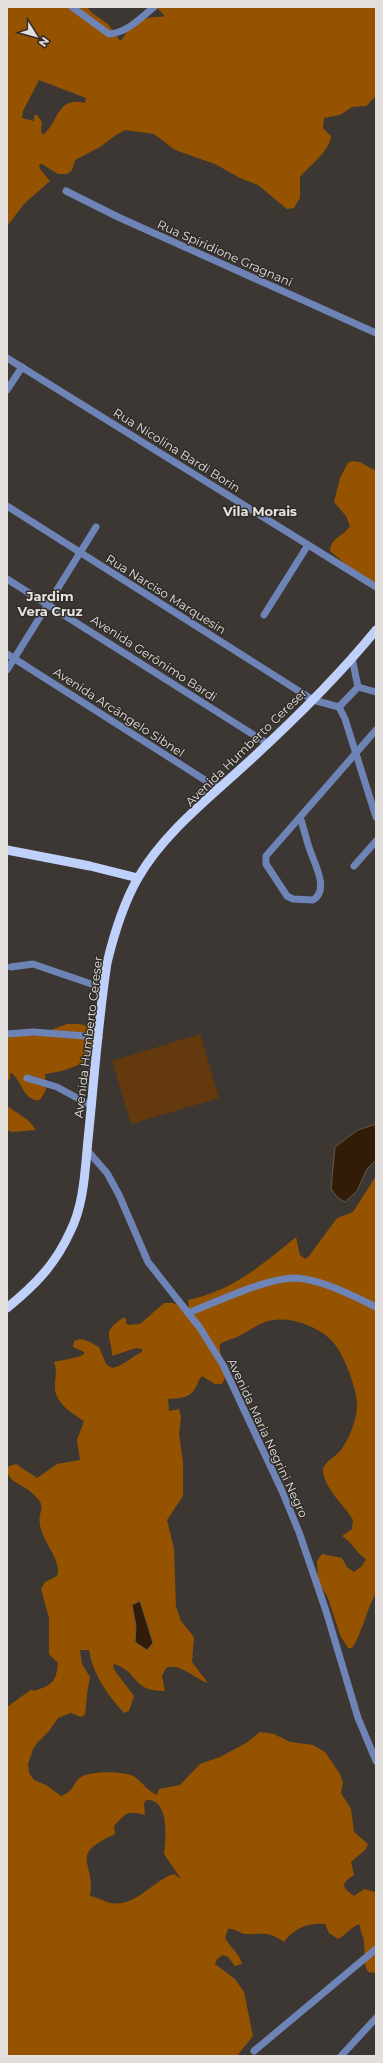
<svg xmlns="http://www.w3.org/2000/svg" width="383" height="2063" viewBox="0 0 383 2063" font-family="Montserrat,sans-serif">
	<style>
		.green { fill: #63390d }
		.forest { fill: #955300; fill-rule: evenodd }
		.water { fill: #321c07; stroke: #675647 }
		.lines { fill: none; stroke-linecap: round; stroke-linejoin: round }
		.minor { stroke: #6f84b6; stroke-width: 7 }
		.major { stroke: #bfd1fb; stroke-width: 9 }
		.labels { text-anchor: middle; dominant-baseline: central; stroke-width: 3; stroke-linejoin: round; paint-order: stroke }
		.street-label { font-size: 12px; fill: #e3dfdd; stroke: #312d29 }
		.neighbourhood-label { font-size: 13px; font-weight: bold; fill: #e8e1dc; stroke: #312d29 }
	</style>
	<rect width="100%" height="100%" fill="#3c3733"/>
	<polygon class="green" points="200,1034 219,1098 131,1124 112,1061"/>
	<g class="forest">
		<path d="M7,7h80l5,6 16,11 12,17c4,-3 6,-9 10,-13 9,-9 20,-12 33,-11l1,-2 -8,-8h220v89l-10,10 -14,1 -12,8 -16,3 -1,10 8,8c-1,15 -22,30 -31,41v21l-6,10 -7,1 -29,-24 -18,-7 -25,-14 -40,-14 -21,-16 -29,-4 -9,5 -16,12 -25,13 -3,10 -5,4h-9l-16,-10h-3l1,5 10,12 -25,22 -18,23zM39,80l47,18 -1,5c-28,-7 -26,18 -41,31l-3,-1 1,-11 -5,-7h-3v6l-12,-3 1,-7z"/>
		<path d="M352,461l8,1 16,9v112l-19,-9 -27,-23c0,-13 14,-15 20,-25l-4,-10 -12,-14 6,-24 8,-15z"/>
		<path d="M67,1024c7,0 16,-1 21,3 11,7 5,29 -5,35 -11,7 -25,10 -38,12l1,16 -6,10c-16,2 -18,-18 -28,-27h-2v6l-3,1v-48l28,4z"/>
		<polygon points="7,1106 28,1120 36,1130 12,1132 7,1130"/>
		<path d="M376,1176v417c-10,17 -13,39 -24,55h-4l-8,-13 -12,-37 -10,-16 -1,-21 5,-7 20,4 5,9 7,5 8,-6 4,-7c-10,-6 -14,-17 -24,-23l10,-7 1,-9c-8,-14 -28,-31 -30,-48 -1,-9 12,-15 17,-21 9,-11 18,-34 17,-48 -1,-17 -13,-48 -24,-61 -12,-14 -40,-25 -58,-22 -14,1 -24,10 -36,16 -6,3 -13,4 -19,8 -2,14 11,27 2,40h-7l-13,-8c-4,4 -4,7 -6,11 -6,12 -17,11 -28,12l1,12 10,-2 2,8 -2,17 4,28v34l-16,24 7,29 2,58 5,14 13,16 -2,25 16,21c-14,-4 -28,-21 -42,-15l-4,8 3,15c-35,0 -25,-19 -51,-27l-1,3 2,4 19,25 -5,15 -5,2c-16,-18 -31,-38 -35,-63h-9l2,14 8,13 -3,17 -2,21 -4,2 -10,-4 -13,5 -9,13 -12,12 -4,6 -5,15 1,9 5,7 12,5 15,11c16,-6 11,-15 22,-20 10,-5 40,-5 50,0 9,5 14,15 24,19l2,-6 21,-4 20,-21 20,-7 26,-14 14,-11 14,2 16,8 23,3 12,7 15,22 3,8 -2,11 10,16 3,23 14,12 -2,5 -15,13 3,13c-13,9 -13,11 0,21l10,-7 12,3v81l-8,-1 -3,-7 -1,-24 -5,-17c-9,4 -13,11 -21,15l-9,-6 -4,-9c-16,-2 -31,4 -41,18 -18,-12 -19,-7 -39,-8 -6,-1 -11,-6 -17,-5l-3,9c5,9 15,16 17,26l-7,2 -7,-9 -5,-2 -6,4 -2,5 20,15 9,13 9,44 -16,20h-230v-349l25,-18 1,2c19,-6 23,-8 25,-28l-9,-9v-36l-8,-29 4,-7 12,-6c6,-14 -15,-35 -17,-51 -3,-17 10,-16 -9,-33 -10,-9 -24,-9 -24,-25l9,-3 21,14 20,-14 23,-4 -3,-20 7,-19c-11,-7 -27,-17 -29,-31 -1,-10 3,-18 -1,-28l24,-5 6,-3v-2l-11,-5 1,-6c9,-5 17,2 25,6l7,17 6,4c11,-2 19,-11 30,-16v-3l-6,-1 -24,8c0,-21 -12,-23 11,-38h3v5l2,2 12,-1 24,-21h9l13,5 3,-2 -1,-6c44,-9 74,-35 108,-63l4,18 5,4 4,-3 28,-38 16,-6zM146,1800c24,-2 20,40 18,54l17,25 -7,-5c-21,6 -38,34 -64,29 -7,-2 -13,-6 -20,-7 6,-35 -23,-40 25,-62l-1,-8c12,-13 13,-16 31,-11l-1,-11z"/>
	</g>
	<g class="water">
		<polygon points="376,1124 376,1160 367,1169 357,1191 345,1202 338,1198 331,1189 335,1147 358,1130"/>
		<polygon points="140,1601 153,1643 147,1650 135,1642 136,1626 132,1605"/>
	</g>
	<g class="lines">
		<g class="minor">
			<path d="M72,7l37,27c18,-1 31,-16 45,-27"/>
			<polyline points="66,191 118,217 376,333"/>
			<polyline points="7,358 376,587"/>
			<polyline points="7,390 22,367"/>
			<polyline points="7,506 313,700 339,707 345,719 376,817"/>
			<polyline points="7,579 268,744"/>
			<polyline points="264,615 308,545"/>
			<polyline points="7,654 219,789"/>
			<polyline points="352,658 358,687"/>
			<polyline points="7,670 96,527"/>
			<polyline points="358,687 376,692"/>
			<polyline points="339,707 358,687"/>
			<path d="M300,817c4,11 6,23 10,33 4,13 20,40 3,50l-20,-1 -6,-3 -21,-32v-8l110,-126"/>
			<polyline points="354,866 376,841"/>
			<polyline points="11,967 33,964 103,988"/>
			<polyline points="7,1034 33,1032 99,1037"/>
			<polyline points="27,1078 57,1087 92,1106"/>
			<polyline points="87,1150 107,1173 119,1195 148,1262 200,1328 223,1365 282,1491 299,1532 326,1611 358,1718 376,1761"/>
			<path d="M188,1313c29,-11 77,-35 108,-35 24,1 58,18 80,29"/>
			<polyline points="254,2051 376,1949"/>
			<polyline points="341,2056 376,2018"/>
		</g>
		<g class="major">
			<polyline points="7,850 90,866 138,878"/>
			<path d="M7,1308c28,-23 48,-43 63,-76 14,-27 15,-62 18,-92 6,-59 10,-119 19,-177 7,-29 16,-59 31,-85 26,-45 70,-79 108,-114 46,-42 91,-86 130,-134"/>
		</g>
	</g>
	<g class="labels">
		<g class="street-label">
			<text transform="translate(225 253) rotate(24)">Rua Spiridione Gragnani</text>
			<text transform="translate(177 450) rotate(32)">Rua Nicolina Bardi Borin</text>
			<text transform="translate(166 594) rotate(32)">Rua Narciso Marquesin</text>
			<text transform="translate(154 658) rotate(33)">Avenida Gerônimo Bardi</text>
			<text transform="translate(119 712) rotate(33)">Avenida Arcângelo Sibnel</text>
			<text transform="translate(246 747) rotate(-44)">Avenida Humberto Cereser</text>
			<text transform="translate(88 1037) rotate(-83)">Avenida Humberto Cereser</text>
			<text transform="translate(268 1438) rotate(65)">Avenida Maria Negrini Negro</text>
		</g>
		<g class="neighbourhood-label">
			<text x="260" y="511">Vila Morais</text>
			<text x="50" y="596">Jardim<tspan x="50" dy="15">Vera Cruz</tspan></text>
		</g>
	</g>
	<rect width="383" height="2063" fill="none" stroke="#e3dfdd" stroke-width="16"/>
	<g transform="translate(36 36) rotate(127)" stroke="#312d29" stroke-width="3" paint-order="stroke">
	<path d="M0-3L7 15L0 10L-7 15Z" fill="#e3dfdd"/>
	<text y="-6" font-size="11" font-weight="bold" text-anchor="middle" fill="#e3dfdd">N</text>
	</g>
</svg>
